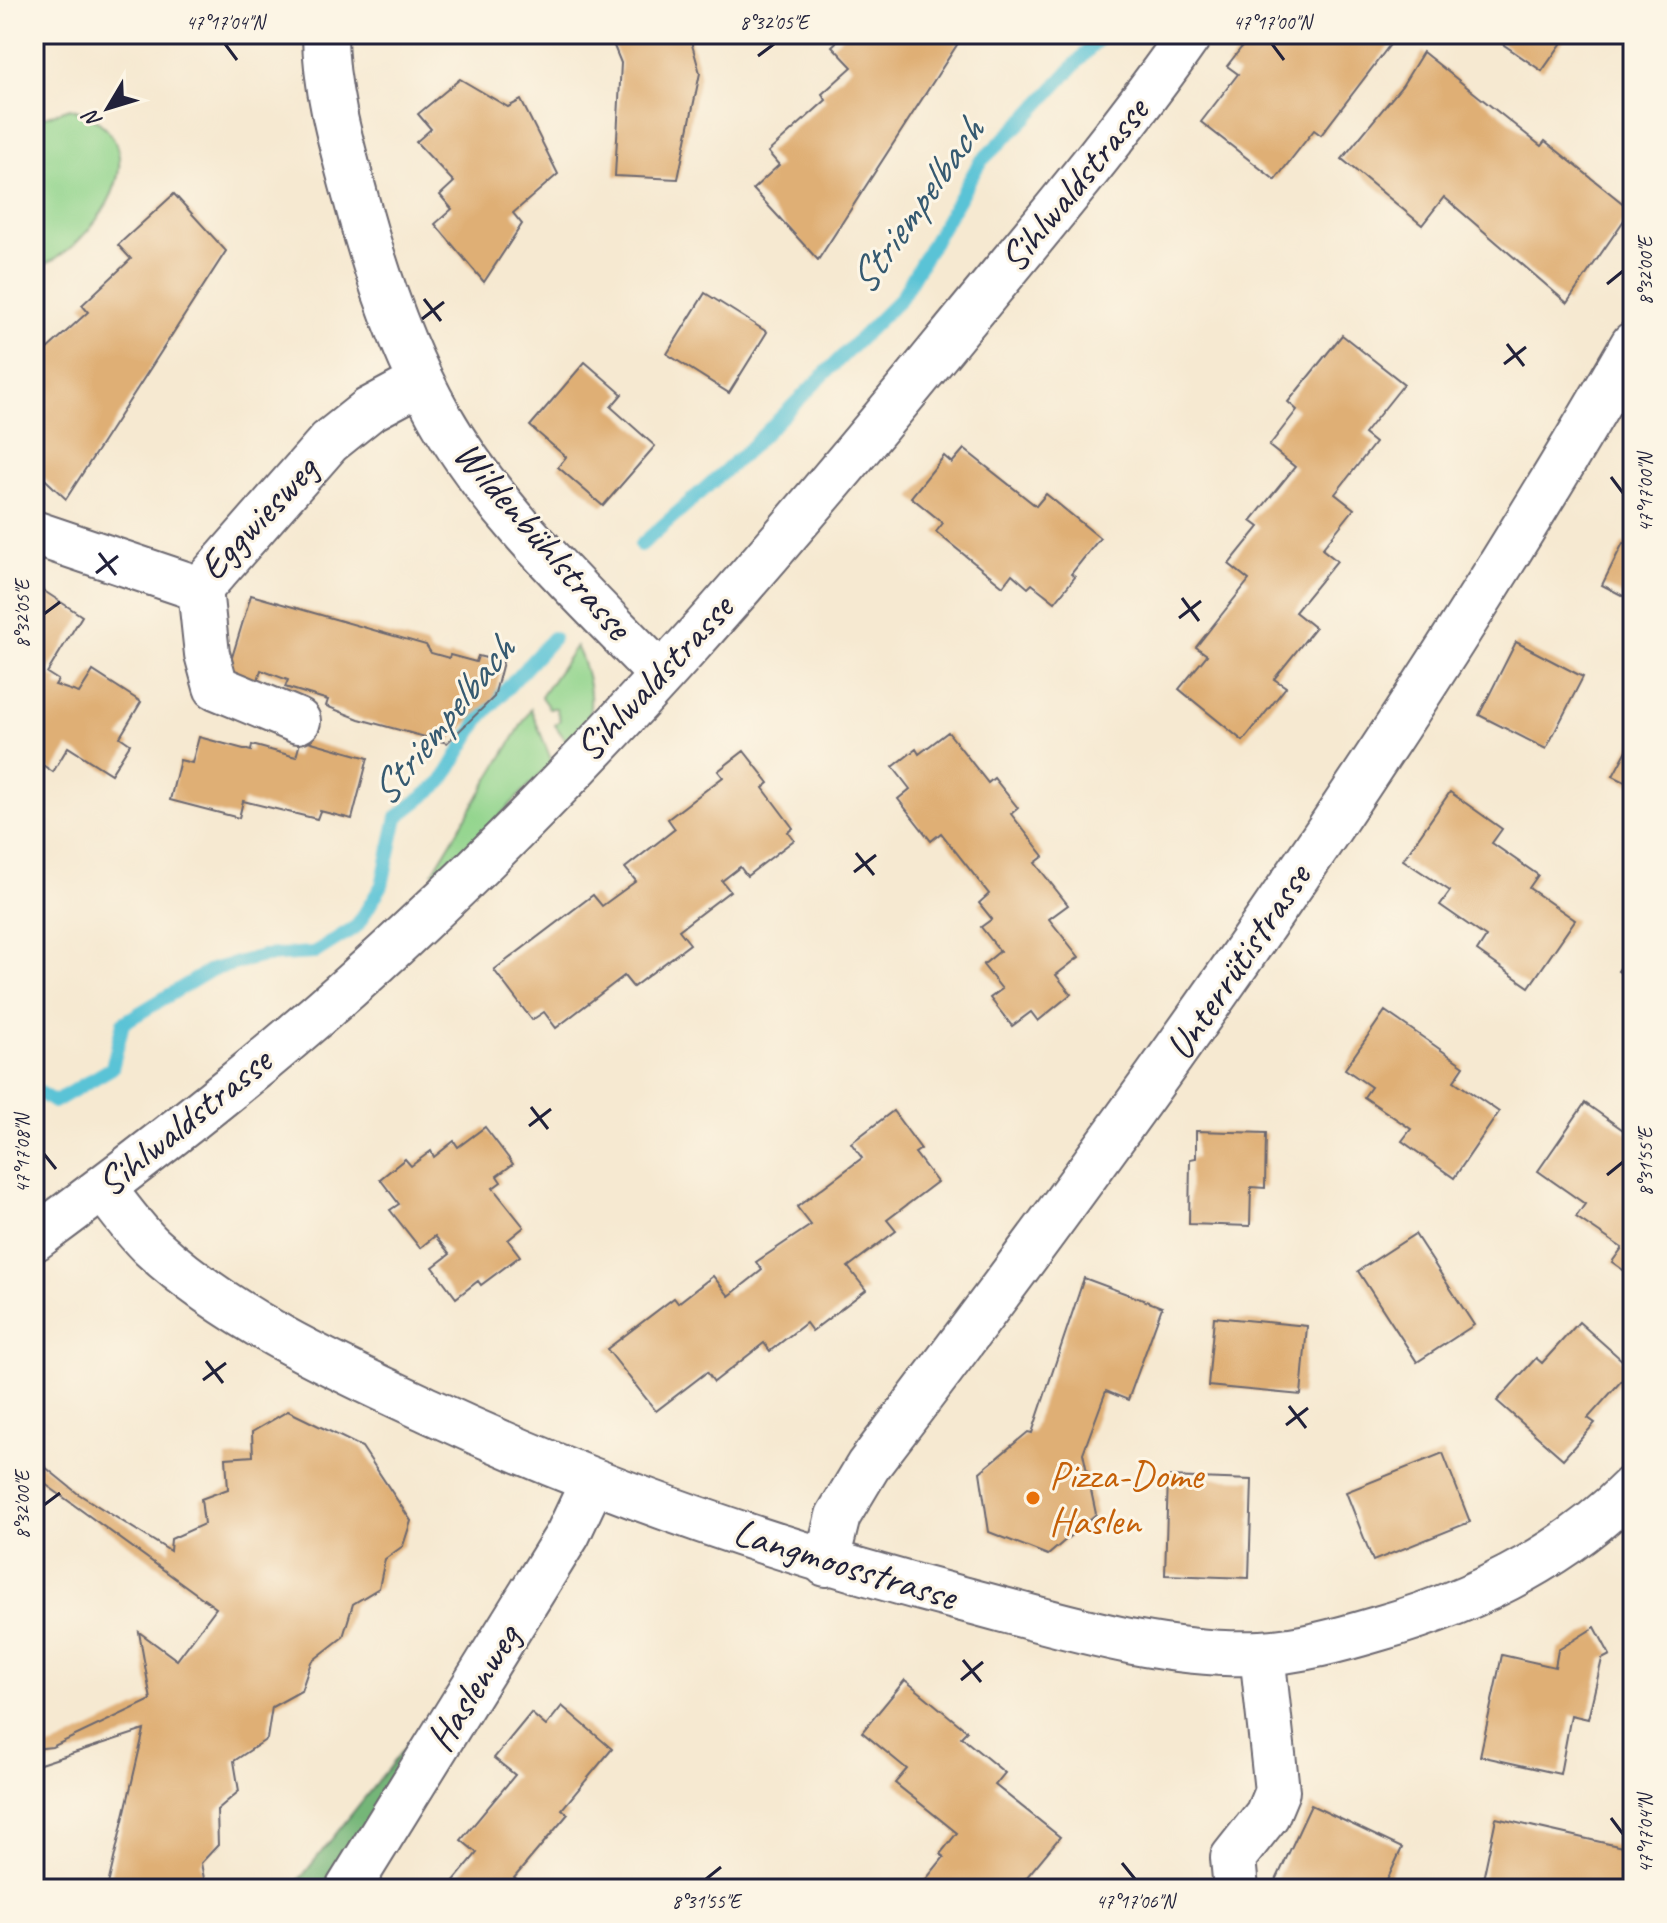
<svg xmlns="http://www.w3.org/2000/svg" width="1667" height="1923" viewBox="0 0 1667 1923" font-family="Caveat,sans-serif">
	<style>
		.green { fill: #91d48c; stroke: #5a7b64; stroke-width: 2 }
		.forest { fill: #74b678; stroke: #4b6c5a; stroke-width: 2 }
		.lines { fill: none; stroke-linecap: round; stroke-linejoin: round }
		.stream { stroke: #5ac3d6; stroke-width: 14 }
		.building { fill: #dfaf75 }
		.minor-casing { stroke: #6c6870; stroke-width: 48 }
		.minor { stroke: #fff; stroke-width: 44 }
		.ticks { fill: none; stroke: #22223b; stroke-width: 3 }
		.food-dot { fill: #e8710a; stroke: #fcf5e5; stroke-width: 3 }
		.labels { text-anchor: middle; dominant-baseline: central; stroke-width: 6; stroke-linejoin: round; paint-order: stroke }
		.street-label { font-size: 40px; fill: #22223b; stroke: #fcf5e5 }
		.food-label { font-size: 40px; fill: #c56008; stroke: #fcf5e5; text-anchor: start }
		.water-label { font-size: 42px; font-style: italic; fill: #365a71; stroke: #fcf5e5 }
		.neatline { fill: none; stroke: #22223b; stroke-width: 3 }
		.ticks-label { font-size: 20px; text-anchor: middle; fill: #22223b }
	</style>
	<rect width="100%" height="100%" fill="#fcf5e5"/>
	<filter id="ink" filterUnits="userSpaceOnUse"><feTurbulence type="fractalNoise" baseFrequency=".0125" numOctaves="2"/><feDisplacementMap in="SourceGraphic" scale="16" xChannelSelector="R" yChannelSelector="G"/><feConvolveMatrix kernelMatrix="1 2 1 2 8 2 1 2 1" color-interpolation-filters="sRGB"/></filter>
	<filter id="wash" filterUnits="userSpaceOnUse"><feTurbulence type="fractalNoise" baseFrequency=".006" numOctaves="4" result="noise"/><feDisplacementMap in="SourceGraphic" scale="32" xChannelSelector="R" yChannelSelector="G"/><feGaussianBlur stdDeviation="1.8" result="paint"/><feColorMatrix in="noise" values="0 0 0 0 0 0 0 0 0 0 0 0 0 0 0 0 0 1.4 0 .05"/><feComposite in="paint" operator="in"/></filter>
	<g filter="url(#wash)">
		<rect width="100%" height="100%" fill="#f6e9d1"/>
		<g class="green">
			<path d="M70,108c74,24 54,86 10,131 -12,13 -30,23 -46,32v-145l5,-7z"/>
			<path d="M576,646c13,25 28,82 -9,96l-12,-17 5,-5 -4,-12h-7l-8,-11z"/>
			<polygon points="531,709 552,762 441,876 433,872"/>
		</g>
		<polygon class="forest" points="425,1722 329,1889 292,1889"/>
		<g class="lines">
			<g class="stream">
				<polyline points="641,545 745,453 901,298 980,162 1029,115 1103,34"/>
				<polyline points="34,1089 54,1102 112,1068 123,1023 211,970 263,956 314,953 357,926 382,885 397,817 442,782 480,718 553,638"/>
			</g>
		</g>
		<g id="blocks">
			<g class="building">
				<polygon points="609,34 689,34 700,73 678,179 615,176 621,63"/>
				<polygon points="845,34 964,34 818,260 753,189 779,165 768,152 826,100 822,94 852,67 832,46"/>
				<polygon points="1252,34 1381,34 1392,42 1321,135 1314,130 1275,180 1201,122 1238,74 1227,66"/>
				<polygon points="1488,34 1568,34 1542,71"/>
				<polygon points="1423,52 1541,146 1545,141 1631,210 1567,303 1444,197 1422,225 1342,159 1402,86"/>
				<polygon points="460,79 508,107 521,100 558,174 513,213 522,224 484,282 435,224 452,209 440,195 454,182 416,142 431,129 418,114"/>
				<polygon points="174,194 226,251 66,499 34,469 34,361 88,312 82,305 131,259 118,245"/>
				<polygon points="705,293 767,332 729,393 667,354"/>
				<polygon points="1342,335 1404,384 1364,434 1375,443 1335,494 1354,509 1322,549 1337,561 1295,612 1315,628 1274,679 1286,687 1243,741 1179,689 1207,655 1196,647 1249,580 1229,564 1259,527 1251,521 1295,467 1269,446 1297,410 1288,402"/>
				<polygon points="585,362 622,394 611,407 655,446 603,506 558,467 566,457 530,426"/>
				<polygon points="964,449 1036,506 1046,494 1100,538 1071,574 1075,577 1055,602 1032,584 1028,588 1012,574 1003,586 936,532 943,523 911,497 944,456 952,463"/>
				<polygon points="1633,539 1633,601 1602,585 1623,543 1629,546"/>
				<polygon points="35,585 82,616 47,673 58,680 55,685 79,693 93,671 141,702 120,737 130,744 111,774 68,747 53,772 34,759"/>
				<polygon points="251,595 426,645 431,653 449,658 450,655 476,662 478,656 503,662 494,697 447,743 359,719 326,706 328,700 285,687 288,680 261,670 256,687 226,677"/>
				<polygon points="1516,642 1583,677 1546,749 1479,715"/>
				<polygon points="948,732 988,783 994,778 1018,808 1011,814 1044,856 1035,863 1068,905 1049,919 1079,957 1056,975 1071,994 1038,1021 1031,1012 1012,1026 990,998 1002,989 983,965 1000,951 981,927 992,919 979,903 989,894 941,833 931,841 898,799 910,789 893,767 916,749 919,754"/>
				<polygon points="199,737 251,751 252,745 296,757 301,739 368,758 352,819 320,811 317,819 243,801 239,818 170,800 180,760 192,763"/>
				<polygon points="1633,739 1633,786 1613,776"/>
				<polygon points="744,751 769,783 763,788 793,828 788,832 794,840 747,876 740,867 722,881 730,891 679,930 690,944 633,987 624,976 556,1028 544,1012 532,1020 494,970 593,895 602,906 636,881 625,868 675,829 668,819 723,777 718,771"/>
				<polygon points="1450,792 1502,829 1492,843 1538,875 1529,888 1575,920 1529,987 1477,951 1486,937 1440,905 1450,891 1403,860"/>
				<polygon points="1633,950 1633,981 1618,971"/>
				<polygon points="1385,1011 1464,1066 1454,1081 1499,1112 1454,1178 1402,1141 1411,1129 1364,1097 1371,1087 1345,1069"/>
				<polygon points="1585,1103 1633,1137 1628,1155 1633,1158 1633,1277 1612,1262 1622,1248 1576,1217 1585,1204 1538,1171"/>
				<polygon points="893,1111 921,1149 915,1153 937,1182 887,1220 896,1231 848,1267 866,1290 812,1331 806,1323 770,1351 764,1343 714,1382 707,1372 656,1411 607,1349 674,1298 678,1303 713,1276 729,1296 762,1270 756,1262 811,1225 797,1207 862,1158 851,1143"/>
				<polygon points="485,1127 513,1164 497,1176 501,1182 493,1188 524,1227 508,1240 520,1256 481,1285 478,1281 456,1298 433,1267 450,1254 435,1236 420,1248 390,1210 399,1204 380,1179 405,1159 411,1166 431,1151 434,1157 454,1141 458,1147"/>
				<polygon points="1196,1131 1266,1133 1265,1188 1251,1187 1250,1226 1189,1224 1190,1159 1196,1158"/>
				<polygon points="1415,1234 1474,1325 1417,1362 1358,1271"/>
				<polygon points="1084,1278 1162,1307 1128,1400 1106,1391 1083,1453 1096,1514 1048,1555 989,1532 980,1472 1028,1432 1032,1433"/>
				<polygon points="1214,1317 1307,1326 1301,1395 1208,1386"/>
				<polygon points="1579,1322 1632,1369 1588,1418 1595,1423 1563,1459 1497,1401 1536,1358 1542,1363"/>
				<polygon points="288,1411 362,1447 411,1521 403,1546 385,1559 379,1588 353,1604 343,1637 311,1662 301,1691 272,1707 267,1739 234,1761 239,1791 217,1810 218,1845 201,1863 206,1889 107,1889 144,1730 34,1766 34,1749 52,1747 151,1700 139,1632 177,1660 216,1608 34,1476 34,1458 77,1493 170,1551 171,1539 204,1524 201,1499 228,1489 226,1458 253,1456 252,1432"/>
				<polygon points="1443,1453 1470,1522 1373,1561 1346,1492"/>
				<polygon points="1168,1477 1252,1480 1249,1578 1165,1575"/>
				<polygon points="1595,1627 1610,1655 1602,1659 1588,1719 1571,1715 1560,1774 1480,1756 1502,1655 1555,1667 1558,1650"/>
				<polygon points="905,1680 967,1731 961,1737 1005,1773 995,1785 1060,1837 1017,1889 918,1889 944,1857 940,1854 957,1833 895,1783 907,1769 862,1732"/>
				<polygon points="562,1706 612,1749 562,1809 568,1814 514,1878 527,1889 447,1889 477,1853 461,1840 515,1775 494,1758 531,1713 546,1726"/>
				<polygon points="1311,1805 1402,1848 1383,1889 1272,1889"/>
				<polygon points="1496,1818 1631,1849 1622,1889 1481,1889"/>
			</g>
		</g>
	</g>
	<g filter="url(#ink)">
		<use href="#blocks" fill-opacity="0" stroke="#6c6870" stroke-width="2"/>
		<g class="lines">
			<g class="minor-casing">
				<g id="minor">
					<path d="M325,34c0,53 16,110 30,161 20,76 46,153 85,222 55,97 144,178 221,258"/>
					<polyline points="34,533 200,589"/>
					<polyline points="200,589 329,442 369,410 421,382"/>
					<polyline points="200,589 207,654 216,687 298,721"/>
					<path d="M103,1188c16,20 31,42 49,59 78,72 181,119 276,163 176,82 355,143 542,191 95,25 192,56 291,52 39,-2 79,-13 116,-24 96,-27 185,-70 256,-142"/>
					<path d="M34,1239c133,-98 264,-201 384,-315 190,-178 362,-378 527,-580 83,-102 170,-202 245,-310"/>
					<path d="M826,1564l12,-48 30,-50c275,-360 539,-729 765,-1122"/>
					<polyline points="348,1889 568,1534 592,1483"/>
					<polyline points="1236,1889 1233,1858 1267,1815 1277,1791 1262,1653"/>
				</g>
			</g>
			<use href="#minor" class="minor"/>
		</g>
	</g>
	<path class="ticks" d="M225,44l12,16M1272,44l12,16M758,56l16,-12M1607,284l16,-13M424,299l17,22M422,319l22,-17M1507,344l17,22M1504,364l22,-17M1611,477l12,16M99,553l17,22M96,573l22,-17M1182,598l17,23M44,614l16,-12M1179,618l22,-17M856,853l18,22M854,872l22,-17M531,1107l17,22M529,1126l22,-17M44,1154l12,15M1607,1175l16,-13M206,1361l17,22M203,1380l23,-17M1289,1406l17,22M1286,1425l22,-17M44,1505l16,-12M963,1660l18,22M961,1680l22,-18M1611,1818l12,16M1122,1863l13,16M706,1879l15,-12"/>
	<circle class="food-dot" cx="1033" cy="1498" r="8"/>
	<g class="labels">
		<g class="street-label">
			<text transform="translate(1074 185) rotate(-51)">Sihlwaldstrasse</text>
			<text transform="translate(258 518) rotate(-47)">Eggwiesweg</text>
			<text transform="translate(543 540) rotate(49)">Wildenbühlstrasse</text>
			<text transform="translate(654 678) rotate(-47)">Sihlwaldstrasse</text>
			<text transform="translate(1238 962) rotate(-56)">Unterrütistrasse</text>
			<text transform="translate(184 1122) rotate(-39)">Sihlwaldstrasse</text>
			<text transform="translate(845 1564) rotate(17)">Langmoosstrasse</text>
			<text transform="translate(473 1688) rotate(-58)">Haslenweg</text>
		</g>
		<g class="food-label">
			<text x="1049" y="1475">Pizza-Dome<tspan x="1049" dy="46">Haslen</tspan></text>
		</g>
		<g class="water-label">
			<text transform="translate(916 206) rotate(-55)">Striempelbach</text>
			<text transform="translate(442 721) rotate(-51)">Striempelbach</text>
		</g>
	</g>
	<rect width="1667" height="1923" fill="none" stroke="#fcf5e5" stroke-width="88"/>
	<g transform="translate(108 108) rotate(232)" stroke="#fcf5e5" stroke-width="6" paint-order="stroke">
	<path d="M0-6L14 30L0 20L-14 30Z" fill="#22223b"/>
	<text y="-12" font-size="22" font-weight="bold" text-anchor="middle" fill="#22223b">N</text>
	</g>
	<rect x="44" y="44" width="1579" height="1835" class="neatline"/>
	<g class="ticks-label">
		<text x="225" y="29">47°17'04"N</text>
		<text x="774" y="29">8°32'05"E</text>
		<text x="1272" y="29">47°17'00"N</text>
		<text transform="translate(1645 271) rotate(-90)" y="7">8°32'00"E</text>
		<text transform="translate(1645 493) rotate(-90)" y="7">47°17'00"N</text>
		<text transform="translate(22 614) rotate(-90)" y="7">8°32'05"E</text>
		<text transform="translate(22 1154) rotate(-90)" y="7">47°17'08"N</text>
		<text transform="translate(1645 1162) rotate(-90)" y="7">8°31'55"E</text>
		<text transform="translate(22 1505) rotate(-90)" y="7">8°32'00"E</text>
		<text transform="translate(1645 1834) rotate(-90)" y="7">47°17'04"N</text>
		<text x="706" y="1908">8°31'55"E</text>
		<text x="1135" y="1908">47°17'06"N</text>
	</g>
</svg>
